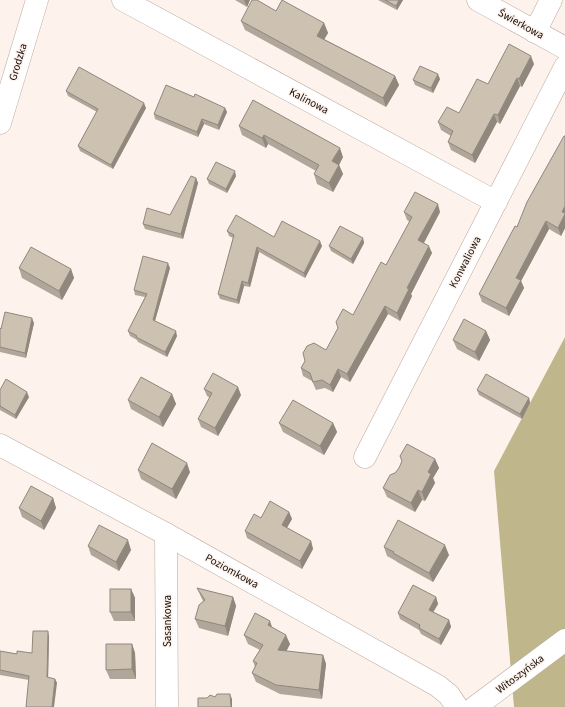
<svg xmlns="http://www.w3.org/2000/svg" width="565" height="707" viewBox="0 0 565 707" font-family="'Source Sans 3',sans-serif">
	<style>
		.forest { fill: #bfb78b }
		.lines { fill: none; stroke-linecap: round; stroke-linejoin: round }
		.minor-casing { stroke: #baa89e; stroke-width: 23 }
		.tertiary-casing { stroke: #baa89e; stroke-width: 23 }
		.minor { stroke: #fff; stroke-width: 22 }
		.tertiary { stroke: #fff; stroke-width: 22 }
		.wall { fill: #b0a699 }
		.shaded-wall { fill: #90877d }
		.building { fill: #cdc1b2; stroke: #90877d }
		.labels { text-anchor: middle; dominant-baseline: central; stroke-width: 3; stroke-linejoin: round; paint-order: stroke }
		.street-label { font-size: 11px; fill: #110b08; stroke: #fef3ec }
	</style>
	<rect width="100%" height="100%" fill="#fef3ec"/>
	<polygon class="forest" points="565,337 565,707 514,707 494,471"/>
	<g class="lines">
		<g class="minor-casing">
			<g id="minor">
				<polyline points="123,0 496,202"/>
				<polyline points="478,0 565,48"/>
				<polyline points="535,32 551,0"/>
				<polyline points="0,445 166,534 438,686 449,695 457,707"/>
				<polyline points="365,457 565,67"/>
				<polyline points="166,534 167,707"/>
			</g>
		</g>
		<g class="tertiary-casing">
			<g id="tertiary">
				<polyline points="0,123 37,0"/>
				<polyline points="475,707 565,640"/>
			</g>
		</g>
		<use href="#minor" class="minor"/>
		<use href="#tertiary" class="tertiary"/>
	</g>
	<g class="wall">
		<polygon points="235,0 250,0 247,7"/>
		<polygon points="378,0 403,0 397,10"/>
		<polygon points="276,11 324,23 328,33 324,39 395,76 399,85 386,107 245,30 241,21"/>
		<polygon points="534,64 522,87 520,86 500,124 497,122 475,163 451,150 448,142 451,136 441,130 438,122 459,113 488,84"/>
		<polygon points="440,79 433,93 415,85 413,80"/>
		<polygon points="66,91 146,108 113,169 80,151 78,146 97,112 68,96"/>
		<polygon points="194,97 225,108 227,112 219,130 204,124 198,137 155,119 154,114"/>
		<polygon points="239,126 343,157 339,165 343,174 333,192 317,184 314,174 316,171 268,144 266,148 242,135"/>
		<polygon points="565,136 565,228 561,236 549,229 521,281 524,288 509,316 482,302 479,294 517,227"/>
		<polygon points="236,176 227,193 209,184 207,179"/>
		<polygon points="196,178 198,183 183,239 145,229 143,224 170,215"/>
		<polygon points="404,212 440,212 424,243 432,253 411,294 412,296 400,321 388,314 350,382 341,377 333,392 325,388 316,390 312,381 303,376 301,368 326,350 353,315 386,265 410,222 407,220"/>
		<polygon points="227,231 274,237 322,246 305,278 259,252 250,287 244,286 239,304 220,299 218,294 233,238 229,236"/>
		<polygon points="363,238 364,243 353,264 331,251 329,246"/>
		<polygon points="19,268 71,269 74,278 62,300 22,278"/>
		<polygon points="170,268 155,321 177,336 167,357 138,342 137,340 130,336 128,331 145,297 135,295 134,290"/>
		<polygon points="34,323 26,358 0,352 0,328"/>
		<polygon points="486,331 490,340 479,361 457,349 453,340"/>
		<polygon points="204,389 241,395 218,436 201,427 198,419 210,398 207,396"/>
		<polygon points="0,390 29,397 16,419 0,410"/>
		<polygon points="477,390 529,398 530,403 522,419 479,395"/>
		<polygon points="172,394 176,404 163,427 131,409 128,400"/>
		<polygon points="279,423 333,423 337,432 324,455 283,432"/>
		<polygon points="435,459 439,468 433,478 435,483 425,501 422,500 415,512 387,497 383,488 395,473"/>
		<polygon points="138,470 190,472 176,499 141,479"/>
		<polygon points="53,498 56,508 44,530 22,517 19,508"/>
		<polygon points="289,512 292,519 287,528 311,541 313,549 302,569 247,538 245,531 261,518"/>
		<polygon points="88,546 131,550 119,571 91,555"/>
		<polygon points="384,547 449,555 433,582 397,562 396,561 387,556"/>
		<polygon points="197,588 233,597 236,606 228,636 199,628 195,619 203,601 201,597"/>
		<polygon points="131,589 135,598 135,621 114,621 110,612"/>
		<polygon points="436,597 438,604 433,612 449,620 451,627 441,645 421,634 419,630 400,619 398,613"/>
		<polygon points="272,627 290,644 286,651 323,655 326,664 322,699 280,694 256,682 252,673 255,667 253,661 260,650 248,644 244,635"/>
		<polygon points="49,636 48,678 55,679 57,683 29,680 0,675 0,651 17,654 32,653"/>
		<polygon points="132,644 135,653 136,679 110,679 106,670"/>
	</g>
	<g class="shaded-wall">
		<polygon points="244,0 250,0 247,7"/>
		<polygon points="399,0 403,0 397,10 396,6"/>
		<polygon points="324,23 328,33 321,45 317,36"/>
		<polygon points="531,56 534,64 522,87 519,79"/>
		<polygon points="438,74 440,79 433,93 431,88"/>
		<polygon points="395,76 399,85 386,107 383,98"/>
		<polygon points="517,78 520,86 500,124 498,115"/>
		<polygon points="144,103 146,108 113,169 111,165"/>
		<polygon points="225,108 227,112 219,130 218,125"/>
		<polygon points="494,114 497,122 475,163 472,155"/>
		<polygon points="202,119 204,124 198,137 197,132"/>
		<polygon points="264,135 268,144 266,148 262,138"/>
		<polygon points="340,148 343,157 336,171 332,161"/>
		<polygon points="339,165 343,174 333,192 329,183"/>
		<polygon points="235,171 236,176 227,193 226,189"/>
		<polygon points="196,178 198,183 183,239 181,234"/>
		<polygon points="438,204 440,212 421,248 418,240"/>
		<polygon points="565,206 565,228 561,236 558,228 562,212"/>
		<polygon points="546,221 549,229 521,281 524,288 509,316 506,308 516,278"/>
		<polygon points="363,238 364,243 353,264 351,259"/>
		<polygon points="320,241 322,246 305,278 304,273"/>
		<polygon points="429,246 432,253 411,294 412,296 400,321 397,313 407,288"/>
		<polygon points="257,247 259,252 250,287 248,283"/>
		<polygon points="168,263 170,268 154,324 153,320"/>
		<polygon points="71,269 74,278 62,300 59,291"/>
		<polygon points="242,281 244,286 239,304 237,300"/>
		<polygon points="385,306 388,314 350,382 347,374"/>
		<polygon points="32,318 34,323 26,358 25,353"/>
		<polygon points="176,331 177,336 167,357 165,352"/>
		<polygon points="486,331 490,340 479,361 475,352"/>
		<polygon points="338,369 341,377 333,392 330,385"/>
		<polygon points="238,387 241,395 218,436 215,428"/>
		<polygon points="27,392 29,397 16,419 15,415"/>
		<polygon points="172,394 176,404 163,427 159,417"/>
		<polygon points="529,398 530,403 522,419 520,414"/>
		<polygon points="333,423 337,432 324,455 320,446"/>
		<polygon points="435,459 439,468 433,478 435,483 425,501 422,492 428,472"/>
		<polygon points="187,463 190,472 176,499 172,489"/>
		<polygon points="418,490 422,500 415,512 411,503"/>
		<polygon points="53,498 56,508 44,530 41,521"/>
		<polygon points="289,512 292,519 284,532 282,525"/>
		<polygon points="128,540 131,550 119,571 116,562"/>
		<polygon points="311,541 313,549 302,569 300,561"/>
		<polygon points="445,545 449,555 433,582 429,573"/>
		<polygon points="131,589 135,598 135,621 131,612"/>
		<polygon points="233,597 236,606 228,636 225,626"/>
		<polygon points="436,597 438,604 431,616 429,610"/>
		<polygon points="449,620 451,627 441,645 439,639"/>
		<polygon points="270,621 273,630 268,625"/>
		<polygon points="48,631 49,636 48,682 47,677"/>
		<polygon points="286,635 290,644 282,660 278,650"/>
		<polygon points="132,644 135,653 136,679 132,669"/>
		<polygon points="323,655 326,664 322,699 319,690"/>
		<polygon points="55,679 57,683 54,707 52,707"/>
		<polygon points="230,694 232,699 232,707 231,707"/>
	</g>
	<g class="building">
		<polygon points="252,0 257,0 276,11 282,0 324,23 317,36 395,76 383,98 241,21"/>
		<polygon points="385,0 399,0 396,6"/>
		<polygon points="509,44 531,56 519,79 517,78 498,115 494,114 472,155 448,142 453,131 438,122 447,107 459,113 477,79 488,84"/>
		<polygon points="420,66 438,74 431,88 413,80"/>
		<polygon points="79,67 144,103 111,165 78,146 98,109 66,91"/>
		<polygon points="166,85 194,97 195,94 225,108 218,125 202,119 197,132 154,114"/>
		<polygon points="253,100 340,148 332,161 339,165 329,183 314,174 319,165 264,135 262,138 239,126"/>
		<polygon points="564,136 565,136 565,206 562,212 565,213 565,214 558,228 546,221 516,278 521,280 506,308 479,294 515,226 517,227 527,202"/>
		<polygon points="216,162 235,171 226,189 207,179"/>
		<polygon points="191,176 196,178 181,234 143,224 147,208 170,215"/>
		<polygon points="415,192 438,204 418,240 429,246 407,288 409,289 397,313 385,306 347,374 338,369 330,385 322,380 313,382 310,373 301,368 305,361 303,353 307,346 314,343 326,350 338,328 336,322 343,309 353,315 381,262 386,265 412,217 404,212"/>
		<polygon points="236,215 274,237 282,221 320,241 304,273 257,247 248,283 242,281 237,300 218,294 234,235 227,231"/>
		<polygon points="340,226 363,238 351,259 329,246"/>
		<polygon points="31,247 71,269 59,291 19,268"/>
		<polygon points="143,256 168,263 153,320 176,331 165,352 136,337 137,336 128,331 147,294 134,290"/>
		<polygon points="5,312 32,318 25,353 0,347 0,328 1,329"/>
		<polygon points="464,319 486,331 475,352 453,340"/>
		<polygon points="213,373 238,387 215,428 198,419 212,393 204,389"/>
		<polygon points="486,374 529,398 520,414 477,390"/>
		<polygon points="141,377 172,394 159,417 128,400"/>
		<polygon points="6,379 27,392 15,415 0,406 0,390"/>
		<polygon points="293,400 333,423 320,446 279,423"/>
		<polygon points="152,443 187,463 172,489 138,470"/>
		<polygon points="407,444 435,459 428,472 431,474 422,492 418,490 411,503 383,488 390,475 395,473 399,468 402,461 400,456"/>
		<polygon points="31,486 53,498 41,521 19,508"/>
		<polygon points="270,501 289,512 282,525 311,541 300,561 245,531 254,514 261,518"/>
		<polygon points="398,520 445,545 429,573 393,553 394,552 384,547"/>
		<polygon points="99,525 128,540 116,562 88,546"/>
		<polygon points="413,585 436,597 429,610 449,620 439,639 419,628 420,625 398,613"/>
		<polygon points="197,588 233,597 225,626 195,619 199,605 205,600"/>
		<rect x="110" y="589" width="21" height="23"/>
		<polygon points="255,613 270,621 268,625 286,635 278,650 323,655 319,690 276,685 252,673 257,663 253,661 263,645 244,635"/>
		<polygon points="33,631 48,631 47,677 55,679 52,707 26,707 29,676 0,670 0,651 17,654 17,651 32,653"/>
		<polygon points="106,644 132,644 132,669 106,670"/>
		<polygon points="217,694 230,694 231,707 198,707 198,698 207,698 210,695 215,697"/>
	</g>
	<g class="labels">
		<g class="street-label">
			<text transform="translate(521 24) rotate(29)">Świerkowa</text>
			<text transform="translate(18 62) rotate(-73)">Grodzka</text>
			<text transform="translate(309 101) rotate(28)">Kalinowa</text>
			<text transform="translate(465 262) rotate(-63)">Konwaliowa</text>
			<text transform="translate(232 571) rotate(29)">Poziomkowa</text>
			<text transform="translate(167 621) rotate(-90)">Sasankowa</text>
			<text transform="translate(520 674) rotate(-37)">Witoszyńska</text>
		</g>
	</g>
</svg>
